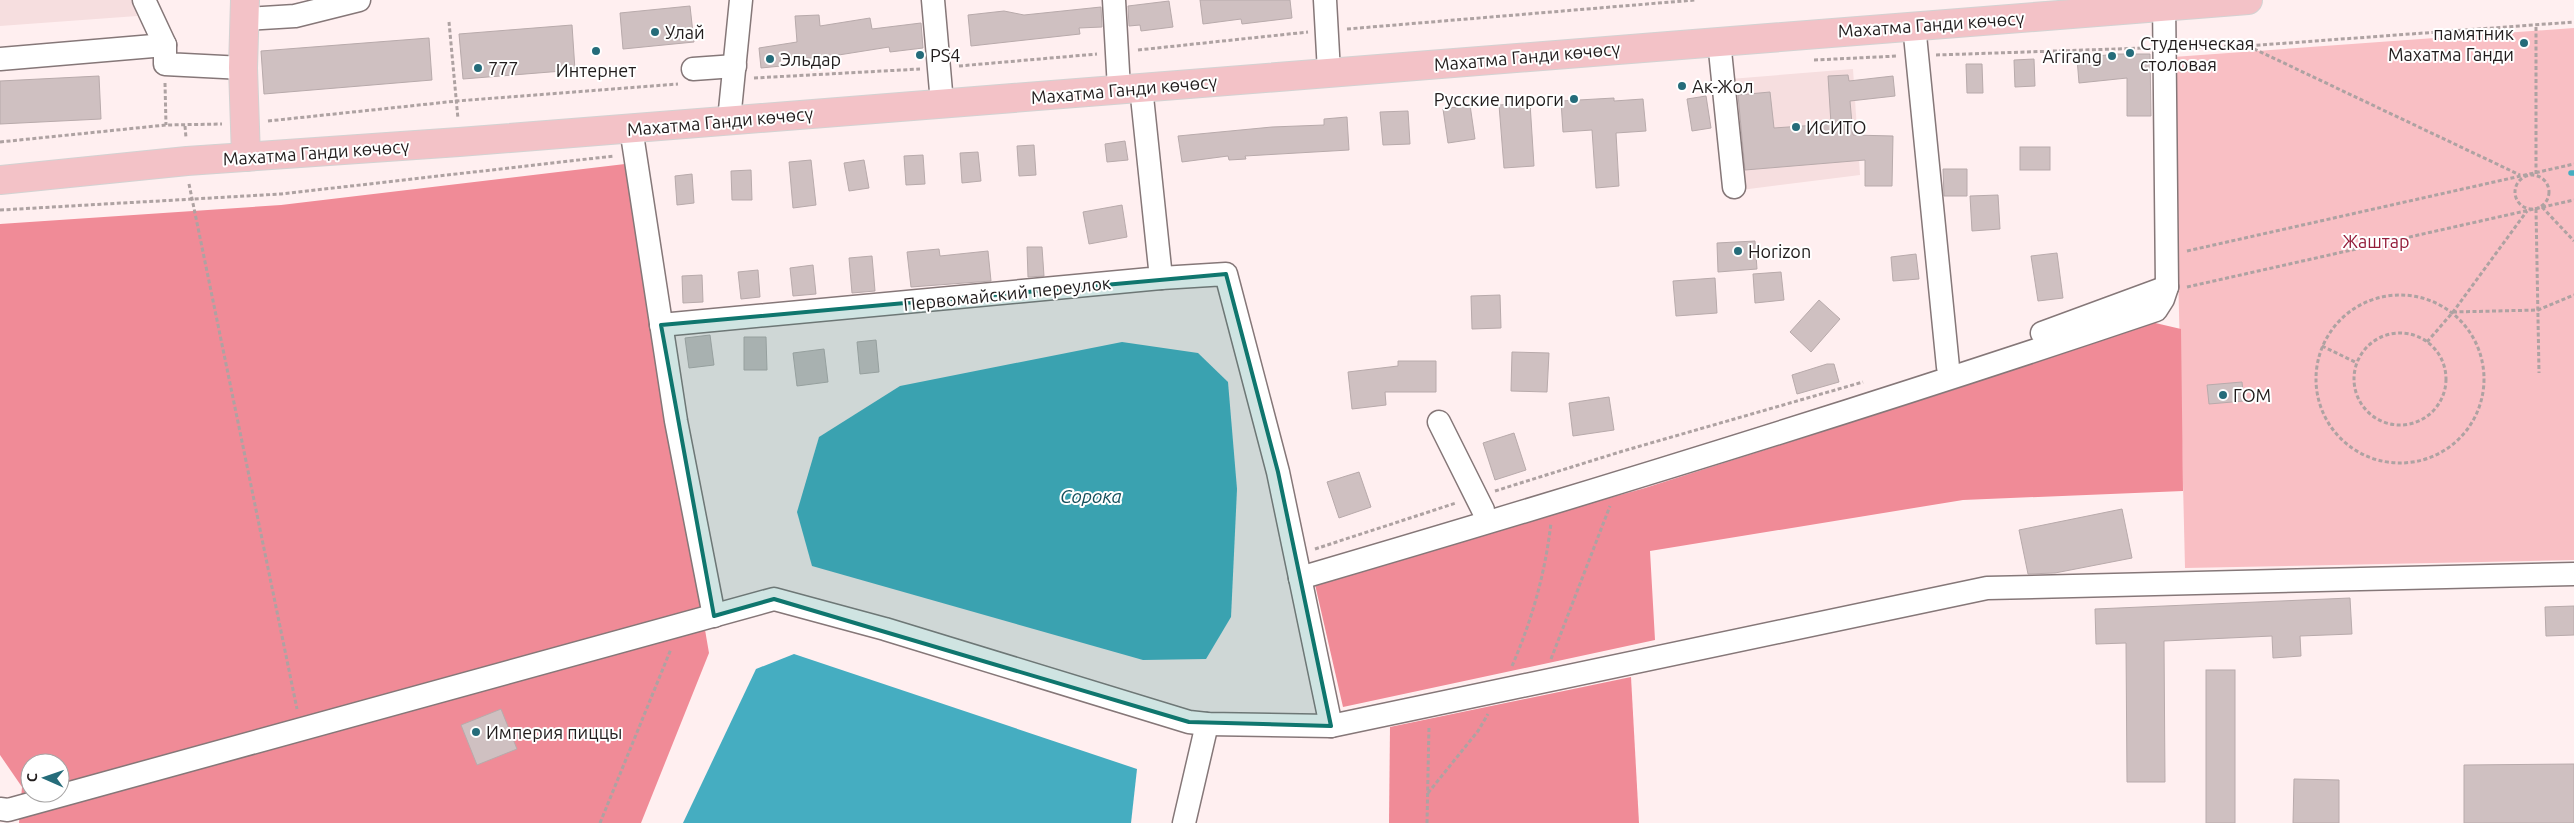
<svg xmlns="http://www.w3.org/2000/svg" width="2574" height="823" viewBox="0 0 2574 823" font-family="Ubuntu,sans-serif">
	<style>
		.built { fill: #f6dedf }
		.green { fill: #f9bfc4 }
		.forest { fill: #f08b97; fill-rule: evenodd }
		.water { fill: #45adc1 }
		.lines { fill: none; stroke-linecap: round; stroke-linejoin: round }
		.stream { stroke: #45adc1; stroke-width: 5.5 }
		.building { fill: #cfc0c1; stroke: #b8aaab }
		.minor-casing { stroke: #857778; stroke-width: 25 }
		.major-casing { stroke: #d3d2d2; stroke-width: 30 }
		.path { stroke: #aea2a2; stroke-width: 3; stroke-dasharray: 4 2.5; stroke-linecap: butt }
		.minor { stroke: #fff; stroke-width: 22 }
		.major { stroke: #f3c2c7; stroke-width: 28 }
		.marked { fill: #0f766e; fill-opacity: 0.2; stroke: #0f766e; stroke-width: 4; stroke-linejoin: round }
		.poi-dot { fill: #256c7a; stroke: #fff; stroke-width: 2 }
		.labels { text-anchor: middle; dominant-baseline: central; stroke-width: 4; stroke-linejoin: round; paint-order: stroke }
		.street-label { font-size: 18px; fill: #211c1c; stroke: #fff }
		.poi-label { font-size: 18px; fill: #211c1c; stroke: #fff; text-anchor: start }
		.park-label { font-size: 18px; fill: #941d3a; stroke: #fff }
		.water-label { font-size: 19px; font-style: italic; fill: #15505c; stroke: #fff }
	</style>
	<rect width="100%" height="100%" fill="#ffeff0"/>
	<g class="built">
		<polygon points="0,0 134,0 137,16 0,26"/>
		<polygon points="1853,69 1860,175 1741,190 1730,79"/>
	</g>
	<polygon class="green" points="2574,28 2574,560 2185,568 2173,57"/>
	<g class="forest">
		<path d="M625,164l84,489 -68,170h-622l3,-36 -22,-32v-531l281,-19zM30,763h30v30h-30z"/>
		<polygon points="2151,322 2181,329 2183,491 1963,500 1650,551 1655,640 1343,707 1314,580 1645,488 1956,389"/>
		<polygon points="1631,677 1639,823 1389,823 1390,727"/>
	</g>
	<g class="water">
		<polygon points="1122,342 1198,353 1228,382 1237,489 1231,617 1206,659 1143,660 812,566 797,512 819,437 900,386"/>
		<polygon points="794,654 1137,769 1131,823 683,823 756,669"/>
	</g>
	<g class="lines">
		<polyline class="stream" points="2571,173 2574,173"/>
	</g>
	<g class="building">
		<polygon points="1200,0 1290,0 1292,18 1242,24 1241,19 1203,24"/>
		<polygon points="1169,1 1173,27 1141,31 1140,25 1129,26 1128,6"/>
		<polygon points="690,6 694,42 623,49 620,13"/>
		<polygon points="1101,7 1102,27 1079,28 1080,34 971,46 968,15 1004,11 1024,15"/>
		<polygon points="819,15 820,26 870,18 872,29 921,23 923,48 890,52 889,47 826,57 780,60 781,66 761,68 759,48 797,42 795,16"/>
		<polygon points="572,25 575,70 463,79 459,34"/>
		<polygon points="429,38 432,80 264,94 261,51"/>
		<polygon points="2117,54 2150,54 2151,116 2127,116 2127,78 2079,83 2077,58"/>
		<polygon points="2034,59 2035,86 2015,87 2014,60"/>
		<polygon points="1966,64 1982,64 1983,93 1967,93"/>
		<polygon points="1848,75 1849,81 1893,76 1895,96 1850,101 1853,135 1893,136 1892,186 1865,186 1865,160 1745,170 1738,95 1770,92 1774,128 1831,124 1828,76"/>
		<polygon points="99,76 101,119 0,124 0,81"/>
		<polygon points="1706,96 1711,128 1692,131 1687,99"/>
		<polygon points="1614,98 1614,101 1643,99 1646,131 1616,133 1619,186 1596,188 1592,130 1563,132 1561,101"/>
		<polygon points="1530,103 1534,166 1504,168 1499,105"/>
		<polygon points="1470,105 1475,139 1448,143 1443,109"/>
		<polygon points="1408,111 1410,144 1383,145 1380,112"/>
		<polygon points="1347,117 1349,150 1245,156 1246,159 1229,160 1228,156 1182,162 1178,136 1272,127 1324,125 1324,119"/>
		<polygon points="1125,141 1128,160 1107,162 1105,144"/>
		<polygon points="1034,145 1036,175 1019,176 1017,146"/>
		<rect x="2020" y="147" width="30" height="23"/>
		<polygon points="978,152 981,181 962,183 960,153"/>
		<polygon points="923,155 925,184 906,185 904,156"/>
		<polygon points="811,160 816,205 793,208 789,162"/>
		<polygon points="864,160 869,188 849,191 844,163"/>
		<polygon points="1943,169 1967,169 1967,196 1944,196"/>
		<polygon points="751,170 752,200 732,200 731,171"/>
		<polygon points="692,174 694,203 677,205 675,176"/>
		<polygon points="1998,195 2000,229 1972,231 1970,196"/>
		<polygon points="1122,205 1127,237 1089,244 1083,212"/>
		<polygon points="1755,241 1757,269 1718,272 1717,243"/>
		<polygon points="1027,247 1042,247 1044,276 1028,277"/>
		<polygon points="939,249 940,256 988,251 991,281 911,287 907,252"/>
		<polygon points="2057,253 2063,298 2038,301 2031,256"/>
		<polygon points="1916,254 1919,279 1893,281 1891,257"/>
		<polygon points="872,256 875,291 852,293 849,258"/>
		<polygon points="813,265 816,294 793,296 790,268"/>
		<polygon points="758,270 760,297 741,299 738,272"/>
		<polygon points="1781,272 1784,300 1755,303 1753,274"/>
		<polygon points="702,275 703,302 683,303 682,276"/>
		<polygon points="1715,278 1717,313 1676,316 1673,281"/>
		<polygon points="1500,295 1501,328 1472,329 1471,296"/>
		<polygon points="1819,300 1840,319 1811,352 1790,332"/>
		<polygon points="710,335 714,365 689,368 685,338"/>
		<polygon points="744,337 766,337 767,370 744,370"/>
		<polygon points="876,340 879,372 860,374 857,342"/>
		<polygon points="824,349 828,382 797,386 793,353"/>
		<polygon points="1512,352 1549,353 1547,392 1511,391"/>
		<polygon points="1398,361 1436,361 1436,392 1385,392 1386,405 1352,409 1348,372 1398,366"/>
		<polygon points="1827,364 1834,364 1839,382 1797,394 1792,375"/>
		<polygon points="2242,382 2244,401 2209,404 2207,385"/>
		<polygon points="1609,397 1614,430 1573,436 1569,403"/>
		<polygon points="1514,433 1526,470 1495,480 1483,443"/>
		<polygon points="1359,472 1371,507 1339,518 1327,482"/>
		<polygon points="2122,509 2132,558 2055,573 2028,574 2019,530"/>
		<polygon points="2350,598 2352,634 2300,636 2301,656 2273,658 2272,636 2164,641 2165,782 2127,782 2126,643 2096,644 2095,609"/>
		<polygon points="2574,606 2574,635 2546,636 2545,607"/>
		<rect x="2206" y="670" width="29" height="153"/>
		<polygon points="501,709 517,749 477,765 461,725"/>
		<polygon points="2574,764 2574,823 2464,823 2464,765"/>
		<polygon points="2294,779 2339,780 2339,823 2293,823"/>
	</g>
	<g class="lines">
		<g class="minor-casing">
			<g id="minor">
				<polyline points="144,0 165,45 165,64 243,68"/>
				<polyline points="933,0 942,103"/>
				<polyline points="1114,0 1119,89"/>
				<polyline points="1325,0 1329,72"/>
				<polyline points="244,19 295,16 359,0"/>
				<polyline points="1914,25 1948,367"/>
				<polyline points="1719,41 1734,187"/>
				<polyline points="0,59 165,45"/>
				<polyline points="693,69 735,66"/>
				<polyline points="729,120 741,0"/>
				<polyline points="631,128 676,421 714,616"/>
				<polyline points="1161,278 1226,274 1278,472 1331,726"/>
				<polyline points="661,325 1161,278 1141,87"/>
				<polyline points="2042,333 2167,287"/>
				<polyline points="1439,422 1483,510"/>
				<path d="M1300,578c287,-84 572,-172 856,-268l7,-11 4,-12 -3,-287"/>
				<polyline points="0,809 8,810 774,599 885,629 1189,722 1207,724 1331,726 1987,588 2574,574"/>
				<polyline points="1184,823 1207,724"/>
			</g>
		</g>
		<g class="major-casing">
			<g id="major">
				<polyline points="245,0 243,68 246,157"/>
				<polyline points="0,180 187,161 459,142 2248,0"/>
			</g>
		</g>
		<g class="path">
			<polyline points="449,22 458,119"/>
			<polyline points="1347,29 1695,0"/>
			<polyline points="2248,46 2520,175"/>
			<polyline points="2185,47 2247,46 2574,22"/>
			<polyline points="1138,50 1308,32"/>
			<polyline points="1936,55 2145,48"/>
			<polyline points="1814,60 1898,56"/>
			<polyline points="959,66 1097,54"/>
			<polyline points="754,78 920,69"/>
			<polyline points="165,83 166,125"/>
			<polyline points="268,121 457,101 678,84"/>
			<polyline points="185,126 186,138"/>
			<polyline points="0,142 166,125 222,124"/>
			<polyline points="2536,174 2536,25"/>
			<circle cx="2532" cy="192" r="17"/>
			<polyline points="189,184 297,709"/>
			<polyline points="2542,207 2574,241"/>
			<polyline points="2536,209 2539,373"/>
			<polyline points="0,210 281,194 614,156"/>
			<polyline points="2187,251 2574,164"/>
			<polyline points="2187,287 2574,200"/>
			<circle cx="2400" cy="379" r="84"/>
			<polyline points="2453,312 2538,310 2574,295"/>
			<circle cx="2400" cy="379" r="46"/>
			<polyline points="2427,342 2453,312 2527,211"/>
			<polyline points="2322,346 2357,363"/>
			<polyline points="1495,491 1623,451 1863,382"/>
			<polyline points="1315,549 1456,503"/>
			<polyline points="1551,659 1610,506"/>
			<path d="M1512,666c20,-46 33,-92 39,-143"/>
			<polyline points="1428,793 1478,731 1488,714"/>
			<polyline points="600,823 671,649"/>
			<polyline points="1427,823 1429,726"/>
		</g>
		<use href="#minor" class="minor"/>
		<use href="#major" class="major"/>
	</g>
	<path class="marked" d="M1226,274l52,198 53,254 -142,-4 -415,-123 -60,17 -53,-291z"/>
	<g class="poi-dot">
		<circle cx="655" cy="32" r="5"/>
		<circle cx="2524" cy="43" r="5"/>
		<circle cx="596" cy="51" r="5"/>
		<circle cx="2130" cy="53" r="5"/>
		<circle cx="920" cy="55" r="5"/>
		<circle cx="2112" cy="56" r="5"/>
		<circle cx="770" cy="59" r="5"/>
		<circle cx="478" cy="68" r="5"/>
		<circle cx="1682" cy="86" r="5"/>
		<circle cx="1574" cy="99" r="5"/>
		<circle cx="1796" cy="127" r="5"/>
		<circle cx="1738" cy="251" r="5"/>
		<circle cx="2223" cy="395" r="5"/>
		<circle cx="476" cy="732" r="5"/>
	</g>
	<g class="labels">
		<g class="street-label">
			<text transform="translate(1931 24) rotate(-4)">Махатма Ганди көчөсү</text>
			<text transform="translate(1527 56) rotate(-5)">Махатма Ганди көчөсү</text>
			<text transform="translate(1124 89) rotate(-5)">Махатма Ганди көчөсү</text>
			<text transform="translate(720 121) rotate(-5)">Махатма Ганди көчөсү</text>
			<text transform="translate(316 152) rotate(-4)">Махатма Ганди көчөсү</text>
			<text transform="translate(1007 293) rotate(-6)">Первомайский переулок</text>
		</g>
		<g class="poi-label">
			<text x="665" y="32">Улай</text>
			<text x="2514" y="33" text-anchor="end">памятник<tspan x="2514" dy="21">Махатма Ганди</tspan></text>
			<text x="2140" y="43">Студенческая<tspan x="2140" dy="21">столовая</tspan></text>
			<text x="930" y="55">PS4</text>
			<text x="2102" y="56" text-anchor="end">Arirang</text>
			<text x="780" y="59">Эльдар</text>
			<text x="488" y="68">777</text>
			<text x="596" y="70" text-anchor="middle">Интернет</text>
			<text x="1692" y="86">Ак-Жол</text>
			<text x="1564" y="99" text-anchor="end">Русские пироги</text>
			<text x="1806" y="127">ИСИТО</text>
			<text x="1748" y="251">Horizon</text>
			<text x="2233" y="395">ГОМ</text>
			<text x="486" y="732">Империя пиццы</text>
		</g>
		<g class="park-label">
			<text x="2376" y="241">Жаштар</text>
		</g>
		<g class="water-label">
			<text x="1091" y="496">Сорока</text>
		</g>
	</g>
	<g transform="translate(45 778) rotate(272)"><circle r="24" fill="#ffffff" stroke="#a6a4a4"/>
	<path d="M0-4L9 19L0 12L-9 19Z" fill="#256c7a"/>
	<text y="-8" font-size="14" font-weight="bold" text-anchor="middle" fill="#211c1c">С</text>
	</g>
</svg>
